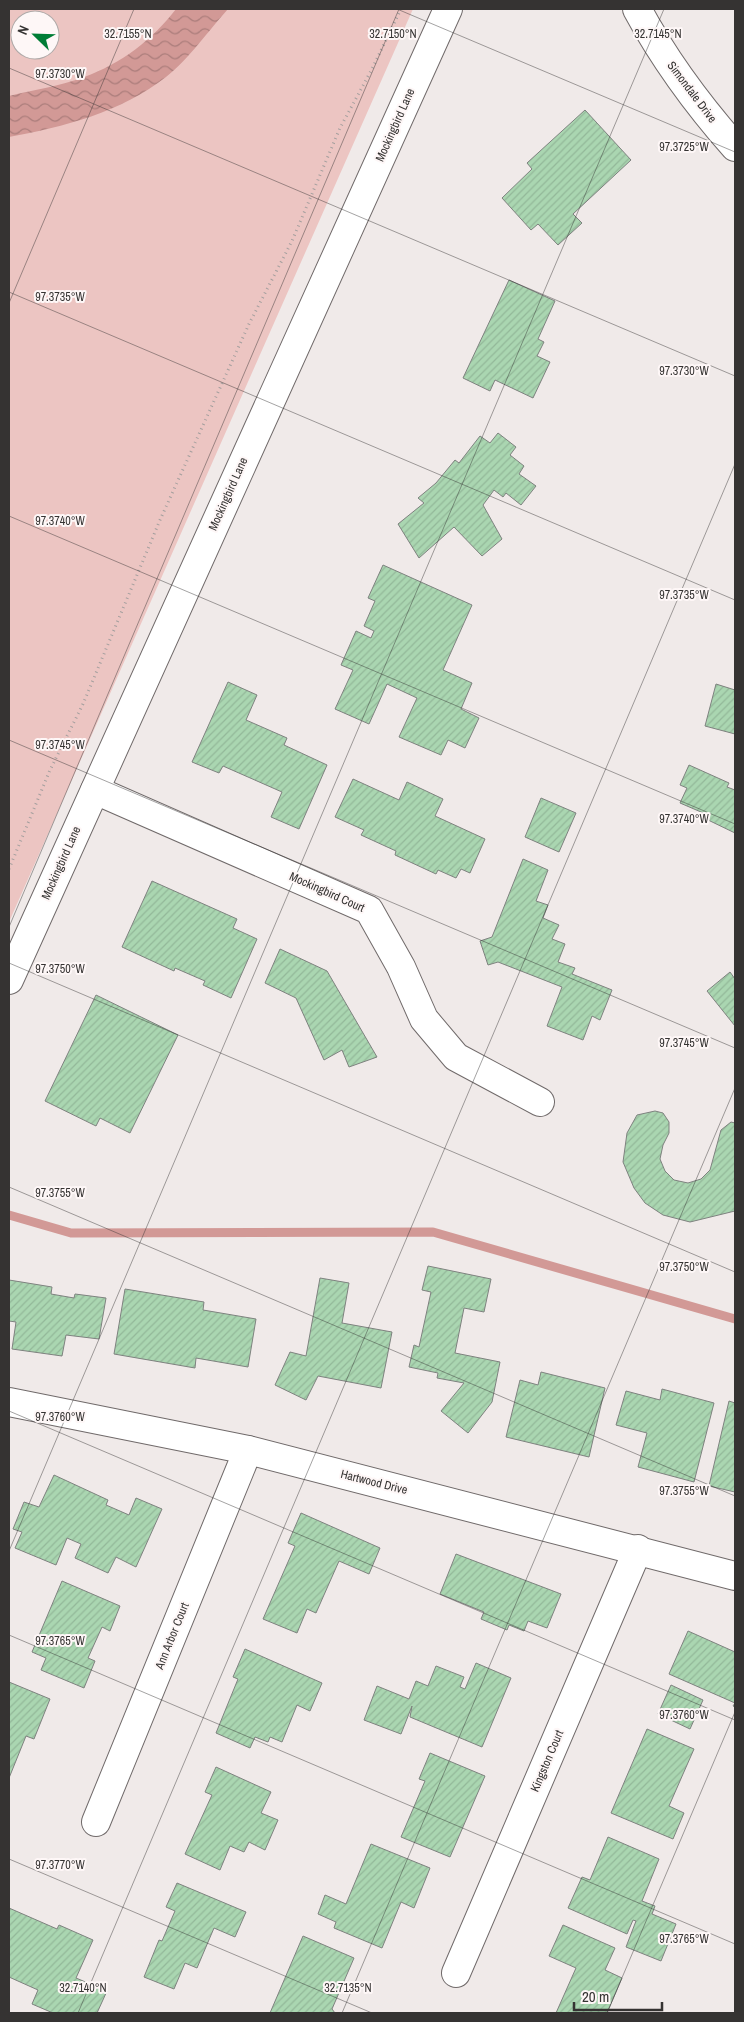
<svg xmlns="http://www.w3.org/2000/svg" width="744" height="2022" viewBox="0 0 744 2022" font-family="'Archivo Narrow',sans-serif">
	<style>
		.grass { fill: #ecc5c2; fill-rule: evenodd }
		.water { fill: url(#water-waves) }
		.lines { fill: none; stroke-linecap: round; stroke-linejoin: round }
		.stream { stroke: #d29996; stroke-width: 9 }
		.building { fill: url(#building-hatch); stroke: #7e827f }
		.street-casing { stroke: #706a6a; stroke-width: 30 }
		.path { stroke: #a49f9e; stroke-width: 3; stroke-dasharray: 1 4; stroke-linecap: butt }
		.street { stroke: #fff; stroke-width: 28 }
		.ticks { fill: none; stroke: #353332; stroke-width: 1; stroke-opacity: 0.45 }
		.labels { text-anchor: middle; dominant-baseline: central; stroke-width: 4; stroke-linejoin: round; paint-order: stroke }
		.street-label { font-size: 12px; fill: #353332; stroke: #fef7f7 }
		.ticks-label { font-size: 12px; text-anchor: middle; fill: #353332; stroke: #fef7f7; stroke-width: 4; stroke-linejoin: round; paint-order: stroke }
	</style>
	<defs>
		<pattern id="water-waves" width="16" height="10" patternUnits="userSpaceOnUse" patternTransform="scale(1.25)"><rect width="16" height="10" fill="#d29996"/><path d="M0 5q4-4 8 0t8 0" fill="none" stroke="#ab7d7b"/></pattern>
		<pattern id="building-hatch" width="6" height="6" patternUnits="userSpaceOnUse" patternTransform="scale(1.25)"><rect width="6" height="6" fill="#aad6b1"/><path d="M-1 1l2-2M0 6l6-6M5 7l2-2" fill="none" stroke="#93b899"/></pattern>
	</defs>
	<rect width="100%" height="100%" fill="#f0eae9"/>
	<path class="grass" d="M9,9h404l-404,913zM20,20h30v30h-30z"/>
	<path class="water" d="M176,9h52c-18,20 -41,52 -62,68 -45,35 -102,50 -157,60v-41c24,-6 51,-10 75,-19 37,-13 69,-38 92,-68z"/>
	<g class="lines">
		<polyline class="stream" points="9,1215 71,1233 433,1232 735,1319"/>
	</g>
	<g class="building">
		<polygon points="585,110 631,160 573,214 582,223 558,245 538,224 531,230 502,198 532,169 527,163"/>
		<polygon points="509,280 555,301 538,339 544,342 537,356 550,362 533,398 495,380 490,391 463,378"/>
		<polygon points="498,433 516,447 510,455 524,466 519,474 536,486 521,505 506,493 503,497 494,490 483,505 502,539 482,556 454,527 419,558 398,524 424,503 418,498 436,483 455,460 459,463 480,436 490,443"/>
		<polygon points="383,565 472,605 443,670 472,683 461,709 479,718 465,748 448,740 441,755 399,737 417,698 387,684 369,724 335,709 353,670 341,665 356,631 371,638 374,631 364,626 375,601 368,598"/>
		<polygon points="228,682 257,695 246,720 287,738 284,745 327,765 299,829 271,817 282,792 223,766 219,773 192,762"/>
		<polygon points="716,684 735,690 735,734 705,726"/>
		<polygon points="689,765 729,783 727,787 735,790 735,833 706,819 708,815 680,803 687,788 680,785"/>
		<polygon points="353,779 399,800 407,782 443,799 435,816 485,839 470,873 461,869 456,878 438,870 436,874 395,855 396,851 361,835 364,830 335,817"/>
		<polygon points="541,798 576,813 559,852 525,837"/>
		<polygon points="523,859 548,870 536,901 548,905 543,918 559,925 552,939 565,944 558,962 575,968 572,974 612,990 600,1020 592,1016 583,1040 547,1026 562,987 498,962 488,965 480,941 492,937"/>
		<polygon points="152,881 237,919 233,928 257,939 231,998 203,985 205,981 175,968 174,971 122,947"/>
		<polygon points="280,949 327,971 377,1057 349,1067 342,1050 324,1060 296,998 265,983"/>
		<polygon points="730,972 735,979 735,1026 707,991"/>
		<polygon points="96,995 178,1035 130,1133 100,1118 96,1126 45,1101"/>
		<polygon points="655,1111 663,1113 669,1122 669,1133 663,1145 660,1159 665,1171 674,1180 688,1183 701,1179 710,1170 721,1130 731,1122 735,1123 735,1211 690,1222 663,1215 645,1203 634,1188 623,1162 627,1133 637,1115"/>
		<polygon points="428,1266 491,1279 484,1312 464,1308 455,1353 500,1362 492,1402 468,1433 441,1411 464,1383 437,1378 438,1373 409,1367 414,1345 419,1347 431,1292 422,1290"/>
		<polygon points="320,1278 349,1283 342,1323 392,1332 381,1388 318,1376 306,1400 275,1385 290,1352 306,1356"/>
		<polygon points="9,1280 52,1287 51,1294 74,1298 75,1294 106,1298 99,1339 66,1335 62,1356 12,1349 16,1322 9,1321"/>
		<polygon points="125,1289 204,1302 203,1310 256,1319 248,1367 196,1358 195,1368 114,1354"/>
		<polygon points="541,1372 605,1388 589,1457 506,1437 520,1380 538,1385"/>
		<polygon points="662,1389 714,1403 694,1482 638,1467 647,1433 616,1425 626,1391 660,1400"/>
		<polygon points="729,1401 735,1403 735,1492 709,1486"/>
		<polygon points="54,1475 108,1500 106,1505 129,1515 136,1498 162,1509 136,1567 116,1557 108,1573 75,1558 81,1544 67,1538 56,1565 15,1548 22,1532 13,1529 24,1502 39,1507"/>
		<polygon points="301,1513 380,1548 369,1574 339,1561 316,1613 307,1609 297,1633 263,1619 295,1546 288,1543"/>
		<polygon points="456,1554 561,1594 547,1628 528,1621 524,1631 509,1625 507,1630 481,1619 484,1612 440,1594"/>
		<polygon points="62,1581 120,1606 110,1631 102,1627 88,1658 95,1661 84,1688 41,1670 46,1658 32,1652"/>
		<polygon points="688,1631 735,1652 735,1707 733,1706 735,1703 669,1674"/>
		<polygon points="245,1649 322,1683 310,1711 297,1705 282,1742 270,1737 268,1742 255,1737 250,1748 216,1733 238,1679 233,1677"/>
		<polygon points="476,1663 511,1678 482,1747 410,1717 412,1706 401,1734 364,1720 377,1686 409,1699 416,1681 428,1686 436,1666 464,1677 460,1687 465,1689"/>
		<polygon points="9,1682 50,1699 34,1739 26,1736 9,1778"/>
		<polygon points="671,1685 703,1700 690,1729 658,1714"/>
		<polygon points="647,1729 694,1749 669,1806 684,1813 673,1839 611,1813"/>
		<polygon points="430,1753 485,1776 450,1857 401,1837 425,1781 419,1779"/>
		<polygon points="216,1767 271,1792 261,1813 278,1820 265,1850 249,1842 244,1852 230,1846 220,1870 185,1854 212,1795 205,1792"/>
		<polygon points="608,1837 659,1859 642,1901 655,1906 652,1914 676,1924 661,1961 626,1947 636,1921 633,1920 627,1934 568,1908 582,1877 590,1880"/>
		<polygon points="371,1844 430,1868 414,1908 401,1902 382,1948 334,1928 336,1922 318,1914 325,1895 346,1904"/>
		<polygon points="177,1883 246,1912 235,1937 214,1928 197,1968 185,1963 174,1989 144,1977 159,1940 162,1941 175,1911 166,1907"/>
		<polygon points="9,1908 57,1929 59,1925 93,1940 76,1978 107,1991 97,2013 53,2013 32,2004 38,1990 9,1977"/>
		<polygon points="563,1925 615,1948 605,1970 622,1978 607,2013 556,2013 576,1968 549,1956"/>
		<polygon points="303,1936 354,1958 332,2009 335,2013 270,2013"/>
	</g>
	<g class="lines">
		<g class="street-casing">
			<g id="street">
				<path d="M637,9c27,50 60,95 98,138"/>
				<polyline points="95,790 369,910 401,967 424,1019 456,1057 540,1102"/>
				<polyline points="9,980 448,9"/>
				<polyline points="9,1402 248,1450 735,1576"/>
				<polyline points="96,1822 248,1450"/>
				<polyline points="456,1973 638,1549"/>
			</g>
		</g>
		<polyline class="path" points="9,869 50,770 83,704 160,520 249,324 292,241 340,128 372,69 401,9"/>
		<use href="#street" class="street"/>
	</g>
	<path class="ticks" d="M397,9l338,143M9,68l726,308M9,292l726,308M9,303l125,-294M9,516l726,308M9,740l726,308M9,927l390,-918M9,963l726,309M9,1187l726,309M9,1411l726,309M9,1551l655,-1542M9,1635l726,309M9,1859l363,154M78,2013l657,-1549M342,2013l393,-925M607,2013l128,-301"/>
	<g class="labels">
		<g class="street-label">
			<text transform="translate(692 92) rotate(53)">Simondale Drive</text>
			<text transform="translate(395 125) rotate(-66)">Mockingbird Lane</text>
			<text transform="translate(228 494) rotate(-66)">Mockingbird Lane</text>
			<text transform="translate(61 863) rotate(-66)">Mockingbird Lane</text>
			<text transform="translate(327 892) rotate(24)">Mockingbird Court</text>
			<text transform="translate(374 1482) rotate(14)">Hartwood Drive</text>
			<text transform="translate(172 1636) rotate(-68)">Ann Arbor Court</text>
			<text transform="translate(547 1761) rotate(-67)">Kingston Court</text>
		</g>
	</g>
	<g class="ticks-label">
		<text x="128" y="38">32.7155°N</text>
		<text x="393" y="38">32.7150°N</text>
		<text x="658" y="38">32.7145°N</text>
		<text x="60" y="78">97.3730°W</text>
		<text x="684" y="151">97.3725°W</text>
		<text x="60" y="301">97.3735°W</text>
		<text x="684" y="375">97.3730°W</text>
		<text x="60" y="525">97.3740°W</text>
		<text x="684" y="599">97.3735°W</text>
		<text x="60" y="749">97.3745°W</text>
		<text x="684" y="823">97.3740°W</text>
		<text x="60" y="973">97.3750°W</text>
		<text x="684" y="1047">97.3745°W</text>
		<text x="60" y="1197">97.3755°W</text>
		<text x="684" y="1271">97.3750°W</text>
		<text x="60" y="1421">97.3760°W</text>
		<text x="684" y="1495">97.3755°W</text>
		<text x="60" y="1645">97.3765°W</text>
		<text x="684" y="1719">97.3760°W</text>
		<text x="60" y="1869">97.3770°W</text>
		<text x="684" y="1943">97.3765°W</text>
		<text x="83" y="1992">32.7140°N</text>
		<text x="348" y="1992">32.7135°N</text>
	</g>
	<rect width="744" height="2022" fill="none" stroke="#353332" stroke-width="20"/>
	<g transform="translate(35 35) rotate(293)"><circle r="24" fill="#fef7f7" stroke="#aea9a8"/>
	<path d="M0-4L9 19L0 12L-9 19Z" fill="#007d36"/>
	<text y="-8" font-size="14" font-weight="bold" text-anchor="middle" fill="#353332">N</text>
	</g>
	<path d="M574 2002v8h88v-8" fill="none" stroke="#353332" stroke-width="2.5"/>
	<text x="582" y="2002" font-size="15" fill="#353332" stroke="#fef7f7" stroke-width="4" paint-order="stroke">20 m</text>
</svg>
